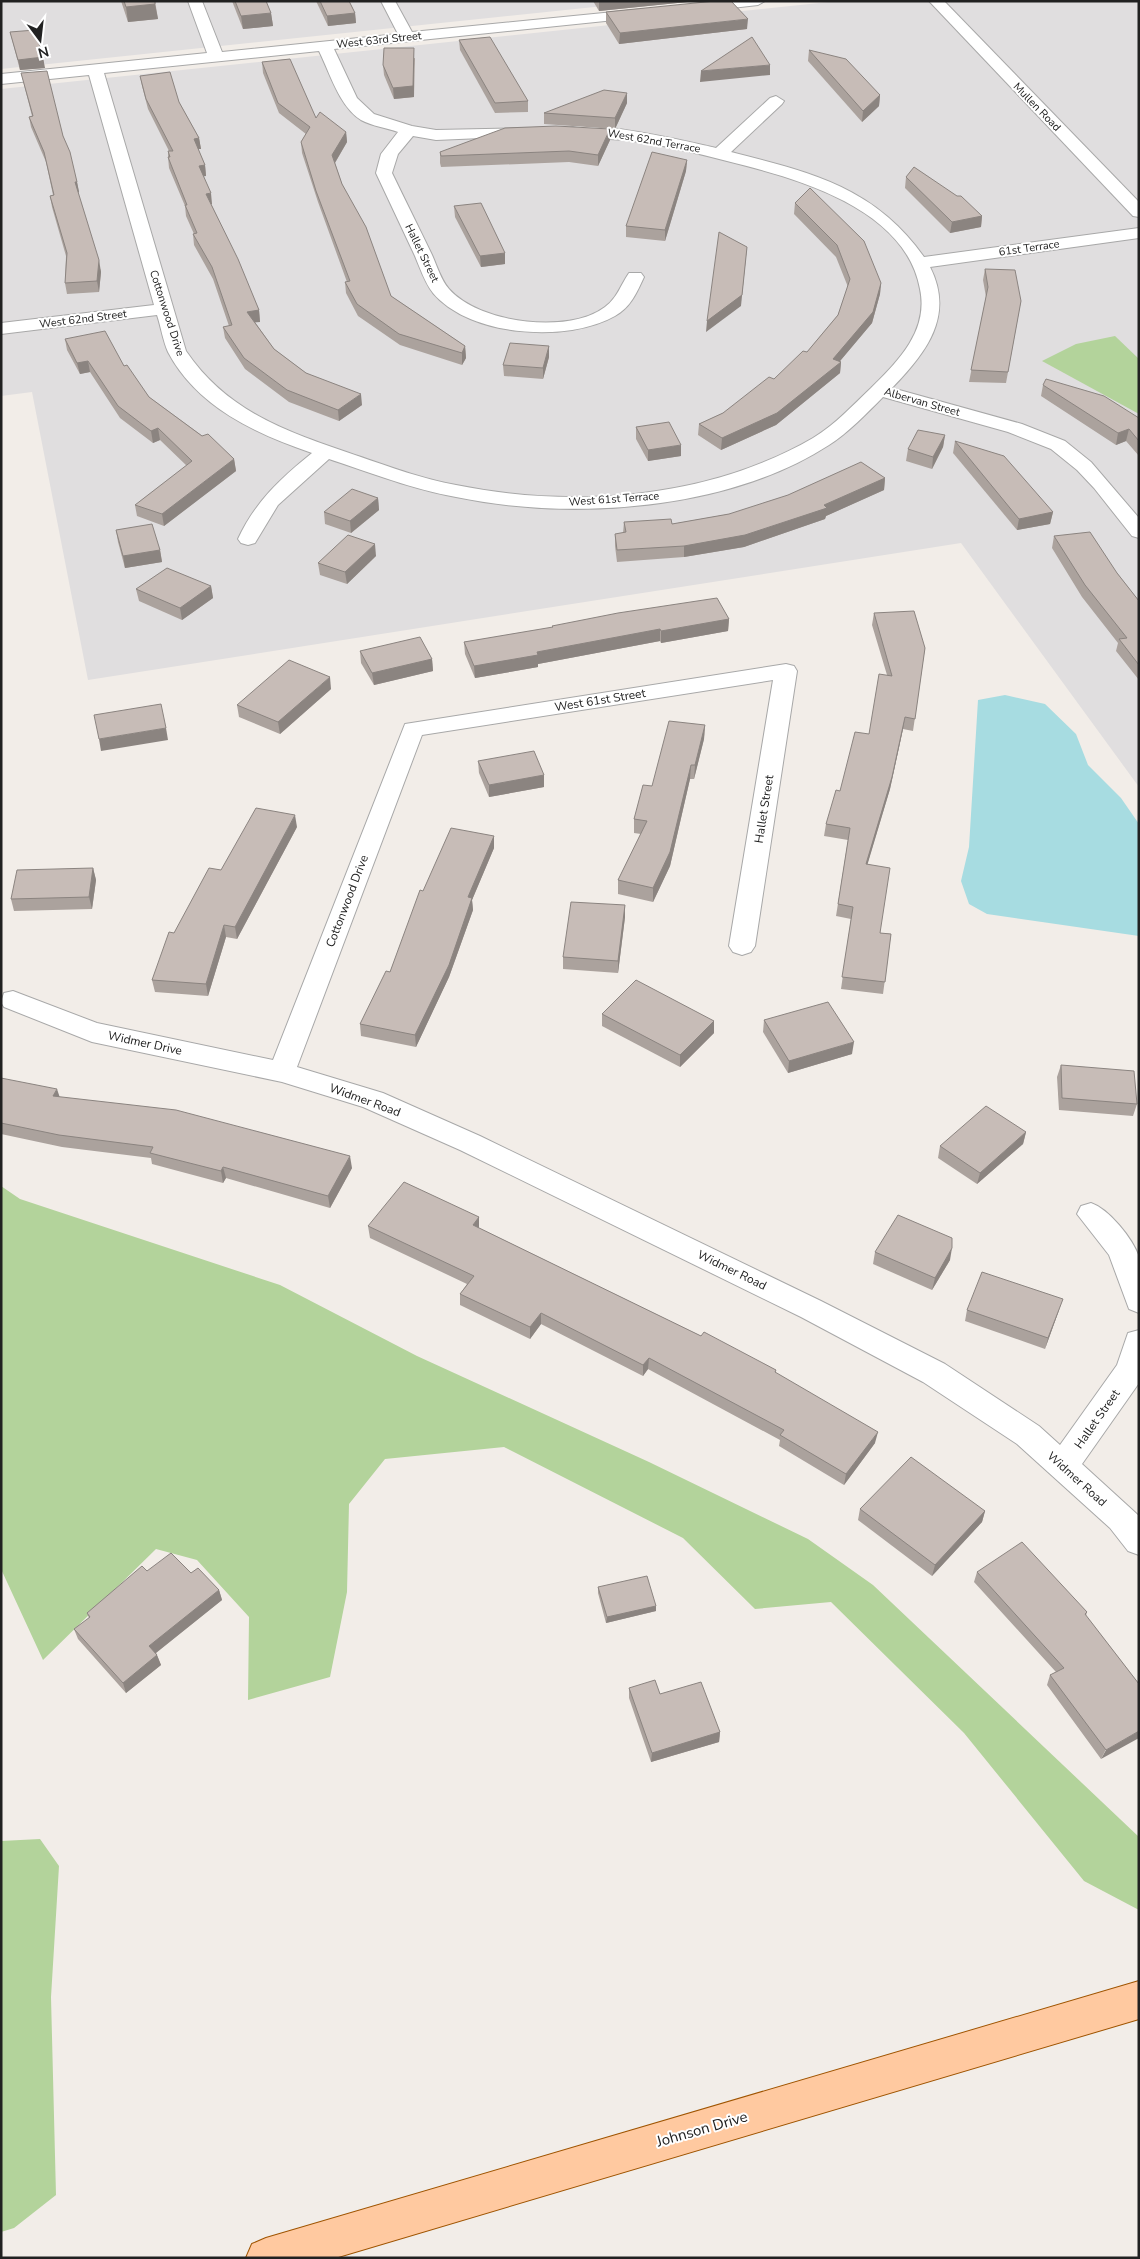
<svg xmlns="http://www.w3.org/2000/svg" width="1140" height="2259" viewBox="0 0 1140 2259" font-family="'Nunito Sans',sans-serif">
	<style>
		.residential { fill: #e0dedf }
		.forest { fill: #b3d39b }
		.water { fill: #a7dce1 }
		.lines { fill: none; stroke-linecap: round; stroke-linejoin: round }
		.minor-casing { stroke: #a8a8a8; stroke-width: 2 }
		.major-casing { stroke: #9f5400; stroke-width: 2 }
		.minor { fill: #fff; fill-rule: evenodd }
		.major { fill: #ffc9a0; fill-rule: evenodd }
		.wall { fill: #aba29d }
		.shaded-wall { fill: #8b8480 }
		.building { fill: #c7bcb7; stroke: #8b8480 }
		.labels { text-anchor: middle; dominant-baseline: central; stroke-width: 4; stroke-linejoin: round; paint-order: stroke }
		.far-street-label { font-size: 11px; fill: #212121; stroke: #fff }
		.street-label { font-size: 12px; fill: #212121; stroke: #fff }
		.near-street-label { font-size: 15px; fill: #212121; stroke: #fff }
	</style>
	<rect width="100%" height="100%" fill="#f2ede8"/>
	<g class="residential">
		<polygon points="1,1 652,1 1,69"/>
		<polygon points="838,1 1139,1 1139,787 961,543 88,680 32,392 1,396 1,89"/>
	</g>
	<g class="forest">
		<polygon points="1115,336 1139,359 1139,414 1042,361 1076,344"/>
		<polygon points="1,1186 20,1199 280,1285 417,1356 649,1462 808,1539 873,1585 1139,1837 1139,1910 1084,1881 964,1733 831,1602 755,1609 683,1538 504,1447 385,1459 349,1504 347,1592 330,1677 248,1700 249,1617 197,1560 156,1549 43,1660 1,1569"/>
		<polygon points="40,1839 59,1866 51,1997 56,2195 14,2228 1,2232 1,1841"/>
	</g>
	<polygon class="water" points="1005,695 1045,704 1076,734 1088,765 1121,798 1139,824 1139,936 987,914 969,904 961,881 969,847 978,700"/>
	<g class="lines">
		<g class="minor-casing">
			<g id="minor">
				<path d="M188,1h14l20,51 176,-18 -17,-33h14l17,31 232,-23 7,4 -7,4 -310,32 23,49 17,16 38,12 24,4 96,-2 2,3 -8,5 -90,4 -23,-4 -15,18 -6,19c13,27 27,55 40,82 5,11 9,25 17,34 30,34 119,46 156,18 13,-10 15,-21 24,-34h12l3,4c-7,15 -13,30 -29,39 -47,27 -145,21 -182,-23 -8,-10 -13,-25 -18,-37 -13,-28 -26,-55 -39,-83l5,-19 17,-22c-11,-4 -26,-6 -37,-12 -22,-14 -31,-47 -42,-69l-215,22 82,278c42,62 104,82 172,105 32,11 65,23 98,29 118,24 252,14 357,-47 22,-13 40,-33 58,-50 27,-27 58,-57 49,-99 -15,-82 -125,-111 -193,-128 -31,-8 -63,-16 -94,-20 -17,-3 -59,-1 -69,-10 11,-16 131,12 152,17l54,-50 6,-2 8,5 -2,3 -51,48c79,20 144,35 193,105l215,-29v10l-209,29c25,49 -4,86 -38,121l130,36 43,17 26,21 48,56v20l-7,-2 -38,-48 -17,-18 -26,-21 -43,-17 -125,-35c-17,17 -34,35 -54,48 -102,66 -257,76 -373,52 -44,-8 -85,-24 -127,-38l-51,46 -23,38 -7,2 -7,-2 -3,-4c17,-37 43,-61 74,-86 -56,-19 -115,-46 -144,-101 -5,-11 -7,-25 -11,-37l-156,19v-11l153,-18 -65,-230 -88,9v-10l206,-21z"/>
				<polygon points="718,1 765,1 758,5 697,12 690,8 697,4"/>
				<polygon points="929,1 944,1 1139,202 1139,217 1133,216"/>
				<polygon points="786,664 794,666 797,671 755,946 751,952 742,955 733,952 729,946 773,680 422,735 297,1067 383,1093 480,1136 821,1301 945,1364 1039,1426 1060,1445 1117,1365 1128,1333 1139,1330 1139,1383 1082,1464 1139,1516 1139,1555 1128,1551 1110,1528 1017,1444 923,1382 801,1317 460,1150 363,1107 282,1082 92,1042 4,1007 1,1002 4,993 13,991 97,1023 273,1060 405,724"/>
				<path d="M1091,1203c18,6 42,36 48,54v56l-10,-4 -20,-54 -32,-41 4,-8z"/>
			</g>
		</g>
		<g class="major-casing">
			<polygon id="major" points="1139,1981 1139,2019 335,2258 246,2258 252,2244 266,2238"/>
		</g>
		<use href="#minor" class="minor"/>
		<use href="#major" class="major"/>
	</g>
	<g class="wall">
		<polygon points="121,1 155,1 158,19 128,22"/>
		<polygon points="232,1 266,1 271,13 273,26 243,29"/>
		<polygon points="316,1 349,1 355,13 356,23 328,26"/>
		<polygon points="593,1 697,1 599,11"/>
		<polygon points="606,12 747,29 619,44 606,23"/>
		<polygon points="10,32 45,68 20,70"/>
		<polygon points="459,40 528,101 528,112 495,113 460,50"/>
		<polygon points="809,50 880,95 879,106 862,122 808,61"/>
		<polygon points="415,58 414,97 394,99 384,75 383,65"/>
		<polygon points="262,62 316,118 346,132 347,142 335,163 342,184 391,296 465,346 466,358 462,365 400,345 358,316 346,293 345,282 347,282 318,202 302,153 301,142 306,134 279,113 263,73"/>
		<polygon points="21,73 63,136 77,182 79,192 78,193 101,272 99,292 67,294 65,283 66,256 52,207 50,196 53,195 46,162 31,127 29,117 32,116"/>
		<polygon points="140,76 179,102 199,138 201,149 198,149 205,165 206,176 203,176 211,204 259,310 260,322 255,322 274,349 306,373 362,405 339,421 289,402 245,369 225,338 223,327 229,326 213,279 194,245 193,234 194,234 186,216 185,206 169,168 168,157 168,151 169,151 148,109 142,86"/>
		<polygon points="627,103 615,129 544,124 544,113"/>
		<polygon points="610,140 598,166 569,162 441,167 440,163 440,152"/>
		<polygon points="687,160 686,171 665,241 626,237 626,226"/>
		<polygon points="906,177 982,216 981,227 950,233 905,188"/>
		<polygon points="795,203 881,283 880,294 872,323 840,361 841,362 840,373 776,425 721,450 698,435 699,424 723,413 774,379 807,352 838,315 848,287 836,257 794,214"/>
		<polygon points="454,206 505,253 505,264 481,267 455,217"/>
		<polygon points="985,269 1021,301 1006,383 969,382 986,297 983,280"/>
		<polygon points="65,339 124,366 149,397 234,459 236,471 164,526 137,516 135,505 187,466 160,440 153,443 120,418 90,372 80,374 67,350"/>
		<polygon points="549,346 549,357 543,379 504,376 503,365"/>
		<polygon points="1043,385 1139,418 1139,456 1126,441 1116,445 1041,396"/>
		<polygon points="636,427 681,456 648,461 636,439"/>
		<polygon points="945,435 943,447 932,469 906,461 908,449"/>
		<polygon points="955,441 1053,512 1050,524 1017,530 953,453"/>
		<polygon points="885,478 884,490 826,516 825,519 744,547 684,557 617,562 615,546 615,534 623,533 624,522 672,524 729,514"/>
		<polygon points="378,498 379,510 351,533 325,524 324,512"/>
		<polygon points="116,530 160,550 162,562 125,568 118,542"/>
		<polygon points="1054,536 1117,573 1139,601 1139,680 1116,651 1118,643 1082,597 1052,548"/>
		<polygon points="376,556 347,584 320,575 318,563"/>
		<polygon points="211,586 213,598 182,620 139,601 136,589"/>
		<polygon points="874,613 925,648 913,731 903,729 890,789 867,865 880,933 891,934 883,994 841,989 851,919 836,916 848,840 824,836 826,824 869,734 887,675 872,625"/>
		<polygon points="729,619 728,631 661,643 660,641 538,664 538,667 475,678 465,654 464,642 552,628 552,626"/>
		<polygon points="360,651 432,659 433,671 374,685 361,663"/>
		<polygon points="331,689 280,734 239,717 237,705"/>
		<polygon points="705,725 704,739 694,779 690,779 670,866 653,902 618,894 618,880 641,834 634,833 634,819 652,786"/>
		<polygon points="478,761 544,775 544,787 489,797 479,773"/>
		<polygon points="297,827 237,939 226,937 208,996 155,992 152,980 174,933 221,870"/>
		<polygon points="494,836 494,848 472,900 473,910 449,977 416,1047 361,1036 360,1024 390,972 423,891"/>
		<polygon points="93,868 96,880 92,909 14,911 11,899"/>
		<polygon points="625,905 625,917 618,973 563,969 563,957"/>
		<polygon points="602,1014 714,1021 714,1033 680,1067 602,1026"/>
		<polygon points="764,1020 852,1054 788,1073 763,1032"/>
		<polygon points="1061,1065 1137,1104 1133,1116 1059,1110 1057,1077"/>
		<polygon points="1,1078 59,1097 352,1168 330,1208 226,1178 223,1183 152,1164 151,1158 62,1147 1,1134"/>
		<polygon points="1026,1132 1023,1144 977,1184 938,1158 940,1146"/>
		<polygon points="479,1217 479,1228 701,1336 776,1370 776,1373 875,1443 844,1485 779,1446 780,1440 648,1369 643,1376 541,1324 530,1339 460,1305 460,1294 467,1284 370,1238 368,1226"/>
		<polygon points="875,1252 950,1260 932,1290 873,1264"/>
		<polygon points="967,1310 1059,1310 1045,1349 965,1321"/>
		<polygon points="860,1509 985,1511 982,1522 932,1576 858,1520"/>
		<polygon points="147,1571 191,1573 219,1590 222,1600 156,1653 161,1665 126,1693 78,1639 74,1629 89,1618 87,1613"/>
		<polygon points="977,1572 1087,1612 1086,1616 1139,1684 1101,1759 1047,1685 1050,1675 1056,1672 974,1582"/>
		<polygon points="598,1587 656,1606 656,1611 606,1623 598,1593"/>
		<polygon points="629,1688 660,1694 720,1732 719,1742 651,1762 629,1698"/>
	</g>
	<g class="shaded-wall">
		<polygon points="599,1 697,1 599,11"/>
		<polygon points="155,4 158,19 128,22 126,7"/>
		<polygon points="271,13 273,26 243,29 241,16"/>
		<polygon points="355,13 356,23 328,26 327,16"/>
		<polygon points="748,19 747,29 619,44 620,33"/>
		<polygon points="414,48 414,97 394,99 393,88"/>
		<polygon points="43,57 45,68 20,70 18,60"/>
		<polygon points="770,65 770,75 700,82 701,71"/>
		<polygon points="627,93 627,103 615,129 615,118"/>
		<polygon points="880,95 879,106 862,122 863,111"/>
		<polygon points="610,129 610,140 598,166 598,155"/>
		<polygon points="346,132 347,142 333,166 332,155"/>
		<polygon points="199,138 201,149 196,149 194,139"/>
		<polygon points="687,160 686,171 665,241 665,230"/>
		<polygon points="205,165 206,176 200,177 199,166"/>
		<polygon points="75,182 77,182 79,192 77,193"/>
		<polygon points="211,193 212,204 208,205 206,194"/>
		<polygon points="982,216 981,227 950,233 952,222"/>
		<polygon points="747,247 741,306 706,332 707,321"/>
		<polygon points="505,253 505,264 481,267 480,256"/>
		<polygon points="99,260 101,272 99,292 97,281"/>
		<polygon points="881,283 880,294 872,323 835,367 841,362 840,373 776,425 721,450 722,438 833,359"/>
		<polygon points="259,310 260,322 249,323 247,312"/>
		<polygon points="465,346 466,358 462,365 462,353"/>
		<polygon points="549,346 549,357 543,379 543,368"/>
		<polygon points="88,361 90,372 80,374 77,363"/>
		<polygon points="361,394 362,405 339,421 338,410"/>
		<polygon points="158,428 160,440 153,443 151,431"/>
		<polygon points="1129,429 1126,441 1116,445 1118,433"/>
		<polygon points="945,435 943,447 932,469 933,457"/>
		<polygon points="681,445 681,456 648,461 648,450"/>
		<polygon points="234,459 236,471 164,526 162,514"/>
		<polygon points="885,478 884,490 826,516 825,519 744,547 684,557 684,546 824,505"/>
		<polygon points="378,498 379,510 351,533 350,521"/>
		<polygon points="1053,512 1050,524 1017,530 1019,519"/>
		<polygon points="375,544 376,556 347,584 345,572"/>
		<polygon points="160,550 162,562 125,568 123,556"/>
		<polygon points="211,586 213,598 182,620 180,608"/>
		<polygon points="729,619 728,631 661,643 661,631"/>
		<polygon points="660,629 660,641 538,664 538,667 475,678 474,666 537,652"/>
		<polygon points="432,659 433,671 374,685 372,673"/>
		<polygon points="330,677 331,689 280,734 278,722"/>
		<polygon points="905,717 903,729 890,789 864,876 866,864"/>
		<polygon points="705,725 704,739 694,779 695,765"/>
		<polygon points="166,728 168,740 101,751 99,739"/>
		<polygon points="691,765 690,779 670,866 653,902 653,888"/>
		<polygon points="544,775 544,787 489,797 489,785"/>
		<polygon points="295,815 297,827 237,939 235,927"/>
		<polygon points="494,836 494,848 472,900 473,910 449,977 416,1047 415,1035 468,897"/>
		<polygon points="93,868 96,880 92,909 89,897"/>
		<polygon points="625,905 625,917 618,973 618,961"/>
		<polygon points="224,925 226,937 208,996 206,984"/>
		<polygon points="714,1021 714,1033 680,1067 680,1055"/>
		<polygon points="854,1042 852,1054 788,1073 789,1061"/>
		<polygon points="57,1089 61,1101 53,1096"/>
		<polygon points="1026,1132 1023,1144 977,1184 980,1173"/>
		<polygon points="350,1156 352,1168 330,1208 328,1196"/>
		<polygon points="223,1167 226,1178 223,1183 221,1171"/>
		<polygon points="479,1217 479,1229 473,1225"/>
		<polygon points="952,1248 950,1260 932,1290 935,1278"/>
		<polygon points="1063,1299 1059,1310 1045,1349 1048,1338"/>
		<polygon points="541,1313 541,1324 530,1339 530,1327"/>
		<polygon points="649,1358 648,1369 643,1376 643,1365"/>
		<polygon points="878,1432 875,1443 844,1485 846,1474"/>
		<polygon points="985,1511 982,1522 932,1576 935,1565"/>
		<polygon points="219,1590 222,1600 152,1656 149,1646"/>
		<polygon points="656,1606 656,1611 606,1623 607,1617"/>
		<polygon points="157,1655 161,1665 126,1693 123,1683"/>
		<polygon points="1139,1731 1139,1738 1101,1759 1106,1750"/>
		<polygon points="720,1732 719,1742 651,1762 652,1753"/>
	</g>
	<g class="building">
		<polygon points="124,1 155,1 155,4 126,7"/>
		<polygon points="235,1 266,1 271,13 241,16"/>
		<polygon points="320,1 349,1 355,13 327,16"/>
		<polygon points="715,1 731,1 748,19 620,33 606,12"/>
		<polygon points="35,30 43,57 18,60 10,32"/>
		<polygon points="490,37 528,101 495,103 459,40"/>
		<polygon points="752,37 770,65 701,71"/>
		<polygon points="384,48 414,48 413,86 393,88 383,65"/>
		<polygon points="809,50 846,59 880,95 863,111"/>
		<polygon points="290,59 316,118 320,112 346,132 332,155 342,184 366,227 391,296 465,346 462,353 399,334 357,304 345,282 350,281 316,191 301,142 310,127 278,103 262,62"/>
		<polygon points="47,71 63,136 70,152 77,182 75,182 99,260 97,281 65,283 67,253 50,196 54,195 44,152 29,117 33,116 21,73"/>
		<polygon points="170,72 179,102 199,138 194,139 205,165 199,166 211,193 206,194 238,259 259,310 247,312 274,349 306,373 361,394 338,410 287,390 244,358 223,327 232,325 212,267 193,234 197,233 185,205 187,205 168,157 170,157 168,151 173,151 146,99 140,76"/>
		<polygon points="604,90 627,93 615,118 544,113"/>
		<polygon points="556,126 610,129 598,155 569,151 441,156 440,152 505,128"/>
		<polygon points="652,152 687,160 665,230 626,226"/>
		<polygon points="914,167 957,196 961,196 982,216 952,222 906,177"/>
		<polygon points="810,188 864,241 881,283 873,312 833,359 841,362 777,413 722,438 699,424 723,413 769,377 774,379 803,351 807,352 838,315 850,279 837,245 795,203"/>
		<polygon points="481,203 505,253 480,256 454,206"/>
		<polygon points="719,232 747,247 742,295 707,321"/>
		<polygon points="985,269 1015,270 1021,301 1008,372 971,370 988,287"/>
		<polygon points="105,331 124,366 127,365 149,397 202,436 208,434 234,459 162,514 135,505 192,461 158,428 151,431 118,406 88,361 77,363 65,339"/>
		<polygon points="510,343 549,346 543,368 503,365"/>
		<polygon points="1046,379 1104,396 1139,418 1139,441 1129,429 1118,433 1043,385"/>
		<polygon points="669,422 681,445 648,450 636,427"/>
		<polygon points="918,430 945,435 933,457 908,449"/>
		<polygon points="955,441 1004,456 1053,512 1019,519"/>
		<polygon points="861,462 885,478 824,505 827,508 745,535 684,546 617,550 615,534 626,532 624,522 671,519 672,524 729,514 788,495"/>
		<polygon points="352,489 378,498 350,521 324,512"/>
		<polygon points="152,524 160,550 123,556 116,530"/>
		<polygon points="1090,532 1117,573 1139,601 1139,665 1119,639 1127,638 1085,585 1054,536"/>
		<polygon points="348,535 375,544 345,572 318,563"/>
		<polygon points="167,568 211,586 180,608 136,589"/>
		<polygon points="717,598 729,619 661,631 660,629 537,652 538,655 474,666 464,642 553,627 552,626 618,613"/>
		<polygon points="914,611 925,648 915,719 905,717 892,777 866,864 890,868 880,933 891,934 885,982 842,977 853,907 838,904 850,828 826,824 836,790 840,791 855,732 869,734 879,674 892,676 874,613"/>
		<polygon points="420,637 432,659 372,673 360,651"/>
		<polygon points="289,660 330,677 278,722 237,705"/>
		<polygon points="161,704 166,728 99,739 94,715"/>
		<polygon points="669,721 705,725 695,765 691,765 670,852 653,888 618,880 647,821 634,819 643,785 652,786"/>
		<polygon points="534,751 544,775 489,785 478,761"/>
		<polygon points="256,808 295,815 235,927 224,925 206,984 152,980 169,932 174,933 209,868 221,870"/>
		<polygon points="451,828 494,836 468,897 472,898 449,965 415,1035 360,1024 386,971 390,972 420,890 423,891"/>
		<polygon points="93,868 89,897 11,899 17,870"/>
		<polygon points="571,902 625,905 618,961 563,957"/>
		<polygon points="636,980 714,1021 680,1055 602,1014"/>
		<polygon points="828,1002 854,1042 789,1061 764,1020"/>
		<polygon points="1061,1065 1134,1071 1137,1104 1062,1098"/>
		<polygon points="1,1078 57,1089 53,1096 176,1110 350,1156 328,1196 223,1167 221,1171 150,1153 153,1147 59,1135 1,1123"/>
		<polygon points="986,1106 1026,1132 980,1173 940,1146"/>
		<polygon points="404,1182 479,1217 473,1225 701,1336 704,1332 776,1370 775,1372 878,1432 846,1474 780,1435 784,1430 649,1358 643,1365 541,1313 530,1327 460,1294 474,1276 368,1226"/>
		<polygon points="898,1215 952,1238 952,1248 935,1278 875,1252"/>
		<polygon points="982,1272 1063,1299 1048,1338 967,1310"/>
		<polygon points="911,1457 985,1511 935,1565 860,1509"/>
		<polygon points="1022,1542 1087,1612 1085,1614 1139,1684 1139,1731 1106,1750 1050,1675 1064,1668 977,1572"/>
		<polygon points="171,1553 191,1573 198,1568 219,1590 149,1646 157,1655 123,1683 74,1629 90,1617 87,1613 142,1566 147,1571"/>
		<polygon points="647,1576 656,1606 607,1617 598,1587"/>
		<polygon points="655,1680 660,1694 701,1682 720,1732 652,1753 629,1688"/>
	</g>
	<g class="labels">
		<g class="far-street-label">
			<text transform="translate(379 40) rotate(-6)">West 63rd Street</text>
			<text transform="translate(1037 107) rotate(46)">Mullen Road</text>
			<text transform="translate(654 141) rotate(10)">West 62nd Terrace</text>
			<text transform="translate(1029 248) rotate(-8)">61st Terrace</text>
			<text transform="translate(422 253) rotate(64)">Hallet Street</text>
			<text transform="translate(167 313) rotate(72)">Cottonwood Drive</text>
			<text transform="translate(83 319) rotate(-7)">West 62nd Street</text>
			<text transform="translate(922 402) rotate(16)">Albervan Street</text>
			<text transform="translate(614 499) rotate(-4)">West 61st Terrace</text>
		</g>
		<g class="street-label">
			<text transform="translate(600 700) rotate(-9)">West 61st Street</text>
			<text transform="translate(764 809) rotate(-81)">Hallet Street</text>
			<text transform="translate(347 901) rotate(-69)">Cottonwood Drive</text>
			<text transform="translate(145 1043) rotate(12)">Widmer Drive</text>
			<text transform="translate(365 1100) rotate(20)">Widmer Road</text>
			<text transform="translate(732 1270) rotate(26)">Widmer Road</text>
			<text transform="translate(1097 1419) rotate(-55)">Hallet Street</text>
			<text transform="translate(1077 1479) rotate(42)">Widmer Road</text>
		</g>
		<g class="near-street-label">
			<text transform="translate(702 2129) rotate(-16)">Johnson Drive</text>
		</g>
	</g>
	<rect width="1140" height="2259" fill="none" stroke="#212121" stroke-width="5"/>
	<g transform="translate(40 40) rotate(165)" stroke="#ffffff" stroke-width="4" paint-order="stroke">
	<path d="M0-4L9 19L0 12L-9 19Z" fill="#212121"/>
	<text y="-8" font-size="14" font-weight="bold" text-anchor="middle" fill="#212121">N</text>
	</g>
</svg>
